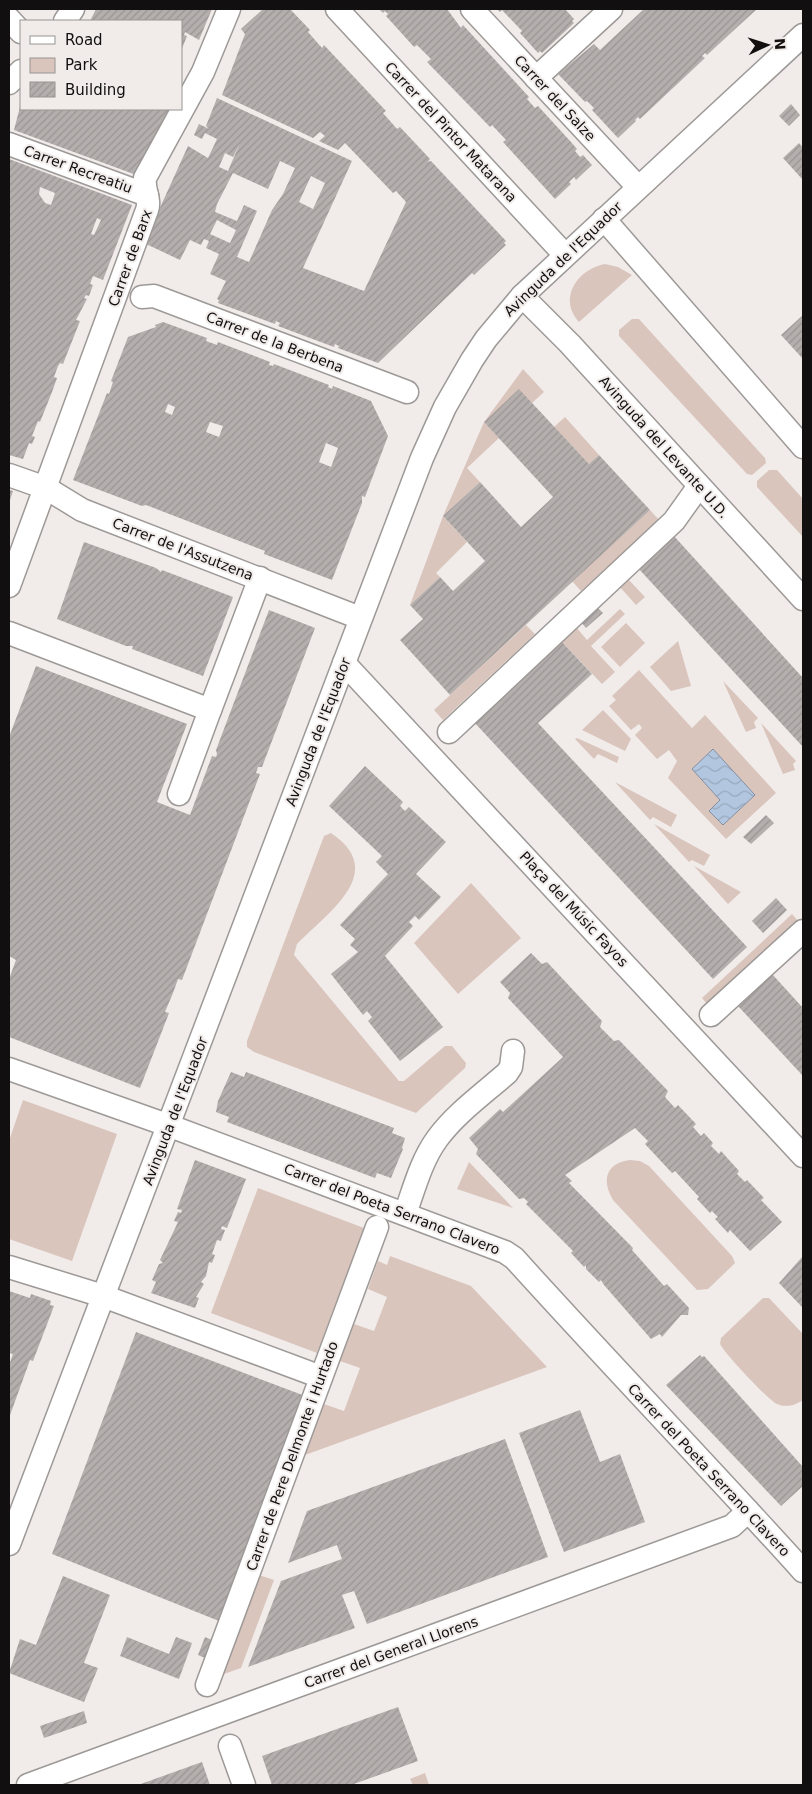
<svg xmlns="http://www.w3.org/2000/svg" width="812" height="1794" viewBox="0 0 812 1794" font-family="'DejaVu Sans',sans-serif">
	<style>
		.green { fill: #dac5bd; fill-rule: evenodd }
		.water { fill: url(#water-waves); stroke: #828fa1 }
		.building { fill: url(#building-hatch); fill-rule: evenodd }
		.lines { fill: none; stroke-linecap: round; stroke-linejoin: round }
		.minor-casing { stroke: #9d9997; stroke-width: 25 }
		.minor { stroke: #fff; stroke-width: 22 }
		.labels { text-anchor: middle; dominant-baseline: central; stroke-width: 4; stroke-linejoin: round; paint-order: stroke }
		.street-label { font-size: 14px; fill: #110f0f; stroke: #f1ecea }
	</style>
	<defs>
		<pattern id="water-waves" width="16" height="10" patternUnits="userSpaceOnUse" patternTransform="scale(1.25)"><rect width="16" height="10" fill="#b2c6df"/><path d="M0 5q4-4 8 0t8 0" fill="none" stroke="#98a9be"/></pattern>
		<pattern id="building-hatch" width="6" height="6" patternUnits="userSpaceOnUse" patternTransform="scale(1.25)"><rect width="6" height="6" fill="#b4afad"/><path d="M-1 1l2-2M0 6l6-6M5 7l2-2" fill="none" stroke="#9a9594"/></pattern>
	</defs>
	<rect width="100%" height="100%" fill="#f1ecea"/>
	<g class="green">
		<path d="M605,264l13,3 14,8 -53,47c-22,-24 -1,-53 26,-58z"/>
		<polygon points="632,319 639,319 765,458 766,463 752,475 747,474 619,336 619,330"/>
		<polygon points="523,369 544,392 532,403 519,390 484,422 499,438 467,468 480,482 443,516 467,542 436,573 440,577 410,605 443,516 484,422"/>
		<polygon points="565,417 599,455 589,464 554,427"/>
		<polygon points="769,470 777,470 803,499 803,537 757,487 757,481"/>
		<polygon points="650,510 659,520 581,591 572,581"/>
		<polygon points="627,578 645,597 636,605 619,586"/>
		<polygon points="620,609 625,614 591,646 615,672 602,684 561,641 576,627 587,640"/>
		<polygon points="626,623 645,643 620,667 601,647"/>
		<polygon points="526,625 535,634 443,720 434,710"/>
		<polygon points="678,641 691,686 671,691 650,667"/>
		<path d="M639,670l53,58 13,-13 71,78 -50,46 -58,-61 9,-17 -8,-11 -12,9 -22,-24 7,-7 -3,-4 -8,6 -22,-24 7,-6 -4,-4zM720,800l3,25 -14,-14z"/>
		<polygon points="723,681 758,718 754,722 756,728 746,732"/>
		<polygon points="603,710 631,739 625,751 582,730"/>
		<polygon points="761,723 796,761 793,764 795,770 783,774"/>
		<polygon points="577,738 619,757 617,763 598,754 594,759 575,739"/>
		<polygon points="615,782 677,815 671,827 653,817 650,820"/>
		<polygon points="654,824 710,855 704,866 692,860 689,862"/>
		<path d="M331,833c58,39 -3,79 -34,111l-3,11 105,126h5l41,-35h7l14,17 -1,5 -49,45 -162,-61 -7,-5v-6l77,-205z"/>
		<polygon points="694,866 741,892 728,904"/>
		<polygon points="471,883 521,938 458,994 414,943"/>
		<polygon points="792,914 798,921 708,1005 702,998"/>
		<polygon points="23,1100 117,1134 72,1261 9,1239 9,1141"/>
		<path d="M630,1160l10,1 9,5 83,90 3,7 -3,3 -24,23 -11,1 -84,-90c-12,-20 -7,-37 17,-40z"/>
		<polygon points="469,1162 513,1208 457,1189"/>
		<polygon points="258,1188 364,1228 317,1353 211,1313"/>
		<polygon points="390,1256 471,1286 547,1367 305,1455 324,1404 344,1411 360,1368 340,1361 354,1324 374,1331 387,1297 368,1289 378,1261 387,1265"/>
		<path d="M763,1298h6l34,36v66c-7,5 -17,8 -26,4 -9,-4 -52,-50 -57,-60l1,-6z"/>
		<polygon points="259,1575 274,1580 241,1668 224,1674"/>
		<polygon points="425,1773 429,1785 413,1785 410,1779"/>
	</g>
	<polygon class="water" points="713,749 755,795 723,825 709,811 720,800 692,769"/>
	<g class="building">
		<polygon points="96,9 212,9 199,40 185,32 184,35 187,36 181,51 181,21 90,21"/>
		<path d="M263,9h27l20,21 -2,2 14,16 2,-3 62,66 -3,2 14,16 3,-2 30,32 -2,3 3,-1 75,80 -2,2 2,2 -32,30 -2,-2 -2,2 -92,88 -40,-15 1,-2 -4,-2 -1,3 -56,-21 2,-3 -4,-2 -1,3 -57,-21 1,-3 -2,-1 9,-18 -16,-7 9,-20 -13,-6 3,-7 -5,-2 -3,6 -11,-5 -10,20 -36,-17 44,-97 20,12 9,-19 -12,-6 -3,6 -8,-4 5,-11 10,5 -3,-3 11,-28 135,63 -49,107 61,23 42,-89 -10,-11 -3,2 -48,-50 -7,7 -19,-9 6,-5 -5,-4 -7,6 -91,-43 23,-61 -4,-5zM240,143l-12,28 -9,-4 6,-14 8,4zM280,161l15,7 -12,26 -11,16 -23,52 -12,-5 20,-46 -13,-6 -7,16 -22,-9 2,-8 16,-31 35,16zM311,176l14,7 -12,26 -14,-7zM217,220l19,10 -6,13 -20,-9z"/>
		<polygon points="379,9 447,9 461,28 463,25 529,97 527,99 535,108 538,106 571,142 577,149 575,151 580,157 583,155 592,165 576,180 574,177 569,182 571,184 555,199 503,142 506,140 492,125 490,127 459,95 427,62 431,59 417,45 414,47 386,16 388,14 385,11 383,13"/>
		<polygon points="497,9 565,9 574,19 572,21 574,23 542,53 540,51 538,53 520,33 522,31 502,10 500,12"/>
		<polygon points="644,9 757,9 707,55 705,53 702,56 705,58 640,119 638,117 635,120 636,121 618,138 592,110 594,108 587,101 585,102 558,74 594,44 600,50"/>
		<polygon points="21,103 21,109 175,109 139,176 14,130"/>
		<polygon points="791,104 800,115 789,126 779,116"/>
		<polygon points="799,143 803,148 803,180 783,158"/>
		<path d="M9,159l123,46 -29,75 -10,-4 -3,8 3,1 -4,11 -3,-1 -2,3 3,1 -11,21 4,1 -17,43 -3,-1 -2,3 -4,11 3,1 -5,14 -12,30 -2,-1 -6,15 3,1 -3,7 -3,-1 -6,16 -14,-4zM40,187l15,6 -4,12 -6,-2 -6,-9zM97,218l4,2 -7,15 -3,-1z"/>
		<polygon points="803,315 803,359 781,335"/>
		<path d="M163,322l44,16 -1,3 11,4 1,-3 52,20 -1,3 4,1 1,-2 55,21 -1,2 4,2 1,-3 38,15 17,35 -23,61 -3,-1v7l-30,77 -68,-26 1,-3 -119,-46 -4,1 -69,-26 34,-87 2,1 4,-12 -2,-1 17,-44 28,-10 -1,-2zM168,404l7,3 -3,8 -7,-3zM210,422l13,4 -4,11 -13,-5zM326,443l12,5 -7,19 -12,-5z"/>
		<polygon points="519,389 589,464 599,455 650,510 450,695 400,640 423,619 410,605 440,577 453,591 485,561 443,516 480,482 521,527 553,497 484,422"/>
		<polygon points="9,490 13,491 9,503"/>
		<polygon points="673,535 803,678 803,747 638,568"/>
		<polygon points="84,542 156,568 161,572 162,570 233,597 203,676 132,649 133,646 126,646 57,619"/>
		<polygon points="597,607 603,613 586,628 581,622"/>
		<polygon points="269,610 315,628 262,767 258,767 256,773 260,774 182,980 178,979 173,993 165,1012 169,1013 140,1088 9,1037 9,979 16,960 9,956 9,737 36,666 187,724 157,802 190,815 212,756 216,757 217,754 216,750"/>
		<polygon points="561,641 592,674 538,723 747,947 713,979 473,721"/>
		<polygon points="365,766 403,802 400,806 405,811 409,807 446,842 416,874 441,897 419,920 415,916 409,922 413,926 385,956 443,1027 400,1061 368,1021 372,1017 367,1011 363,1015 331,974 358,952 350,945 355,939 340,925 388,874 376,862 382,856 329,806"/>
		<polygon points="766,815 774,823 751,844 743,837"/>
		<polygon points="776,898 787,910 763,933 752,921"/>
		<polygon points="531,953 542,964 547,962 602,1021 600,1027 614,1041 619,1040 668,1091 665,1097 675,1108 678,1105 696,1124 693,1127 701,1136 704,1133 713,1143 711,1146 719,1154 721,1151 739,1171 737,1174 745,1182 747,1180 764,1198 761,1200 782,1222 750,1251 730,1230 728,1233 715,1219 718,1217 712,1211 710,1213 697,1199 699,1197 675,1171 672,1173 645,1144 648,1141 635,1128 565,1175 572,1181 569,1183 633,1248 632,1250 664,1286 667,1284 689,1308 688,1315 681,1315 662,1337 660,1334 651,1339 604,1285 601,1280 599,1282 586,1269 586,1265 584,1267 571,1253 573,1251 526,1204 528,1202 524,1198 519,1199 476,1154 478,1149 469,1138 500,1109 503,1112 563,1057 508,998 510,993 500,982"/>
		<polygon points="772,974 803,1008 803,1076 738,1006"/>
		<polygon points="231,1072 244,1077 246,1072 394,1128 392,1133 405,1138 402,1148 403,1149 391,1178 377,1173 375,1178 227,1122 229,1117 216,1112 218,1101"/>
		<polygon points="195,1160 246,1179 227,1228 222,1226 221,1229 225,1230 221,1241 217,1240 212,1254 215,1255 212,1263 209,1262 206,1276 201,1282 204,1284 196,1297 199,1298 195,1308 151,1293 156,1282 152,1280 159,1264 163,1263 160,1260 178,1222 174,1221 178,1212 181,1213 182,1210 177,1209"/>
		<polygon points="803,1256 803,1308 779,1283"/>
		<polygon points="9,1291 30,1298 31,1294 51,1301 50,1305 54,1306 33,1361 30,1360 9,1418 9,1365 13,1354 9,1353"/>
		<polygon points="136,1332 305,1396 219,1621 52,1554"/>
		<polygon points="700,1355 702,1357 704,1356 803,1467 803,1486 781,1506 666,1385"/>
		<polygon points="580,1410 600,1462 620,1454 645,1522 564,1552 519,1433"/>
		<polygon points="505,1439 548,1557 367,1624 354,1591 342,1595 355,1628 248,1667 281,1581 342,1559 337,1545 288,1563 307,1511"/>
		<polygon points="63,1576 110,1595 84,1663 98,1668 84,1702 9,1673 20,1639 36,1645"/>
		<polygon points="127,1637 169,1654 176,1637 192,1643 179,1679 120,1656"/>
		<polygon points="205,1637 212,1640 205,1658 198,1655"/>
		<polygon points="398,1707 418,1761 351,1785 272,1785 262,1756"/>
		<polygon points="84,1711 87,1723 44,1738 40,1726"/>
		<polygon points="202,1762 210,1785 138,1785"/>
	</g>
	<g class="lines">
		<g class="minor-casing">
			<g id="minor">
				<polyline points="337,9 565,255"/>
				<polyline points="472,9 638,187"/>
				<polyline points="9,19 21,32"/>
				<polyline points="65,21 73,9"/>
				<polyline points="536,78 611,9"/>
				<polyline points="9,83 21,71"/>
				<polyline points="9,144 147,195"/>
				<polyline points="604,219 803,447"/>
				<polyline points="522,296 570,344 803,599"/>
				<polyline points="142,297 154,296 407,392"/>
				<polyline points="9,475 46,488 82,510 360,618"/>
				<path d="M9,586l138,-376c4,-11 -4,-20 -2,-32l58,-106 26,-63"/>
				<polyline points="9,633 210,710 260,578"/>
				<polyline points="344,663 803,1156"/>
				<polyline points="449,732 674,521 699,486"/>
				<polyline points="179,794 210,710"/>
				<polyline points="711,1015 803,931"/>
				<path d="M9,1069l161,57 335,126 9,6c95,105 194,208 289,313"/>
				<path d="M405,1214c9,-25 16,-53 32,-75 18,-25 46,-45 70,-66l4,-6 2,-16"/>
				<polyline points="9,1267 103,1296 321,1377"/>
				<polyline points="9,1544 422,458 445,407 472,360 486,339 522,296 803,35"/>
				<polyline points="207,1685 377,1227"/>
				<polyline points="230,1746 244,1785"/>
				<polyline points="28,1785 732,1526 748,1511"/>
			</g>
		</g>
		<use href="#minor" class="minor"/>
	</g>
	<g class="labels">
		<g class="street-label">
			<text transform="translate(555 98) rotate(47)">Carrer del Salze</text>
			<text transform="translate(451 132) rotate(47)">Carrer del Pintor Matarana</text>
			<text transform="translate(78 169) rotate(20)">Carrer Recreatiu</text>
			<text transform="translate(130 258) rotate(-70)">Carrer de Barx</text>
			<text transform="translate(563 259) rotate(-44)">Avinguda de l'Equador</text>
			<text transform="translate(275 342) rotate(21)">Carrer de la Berbena</text>
			<text transform="translate(664 447) rotate(48)">Avinguda del Levante U.D.</text>
			<text transform="translate(183 549) rotate(21)">Carrer de l'Assutzena</text>
			<text transform="translate(318 732) rotate(-69)">Avinguda de l'Equador</text>
			<text transform="translate(574 909) rotate(47)">Plaça del Músic Fayos</text>
			<text transform="translate(175 1111) rotate(-69)">Avinguda de l'Equador</text>
			<text transform="translate(392 1209) rotate(21)">Carrer del Poeta Serrano Clavero</text>
			<text transform="translate(292 1456) rotate(-70)">Carrer de Pere Delmonte i Hurtado</text>
			<text transform="translate(709 1470) rotate(47)">Carrer del Poeta Serrano Clavero</text>
			<text transform="translate(391 1652) rotate(-20)">Carrer del General Llorens</text>
		</g>
	</g>
	<rect width="812" height="1794" fill="none" stroke="#110f0f" stroke-width="20"/>
	<rect x="20" y="20" width="162" height="90" fill="#f1ecea" stroke="#979492"/>
	<rect x="30" y="36" width="25" height="8" fill="#ffffff" stroke="#979492"/>
	<text x="65" y="45" font-size="15" fill="#110f0f">Road</text>
	<rect x="30" y="58" width="25" height="15" fill="#dac5bd" stroke="#979492"/>
	<text x="65" y="70" font-size="15" fill="#110f0f">Park</text>
	<rect x="30" y="82" width="25" height="15" fill="url(#building-hatch)" stroke="#979492"/>
	<text x="65" y="95" font-size="15" fill="#110f0f">Building</text>
	<g transform="translate(767 45) rotate(86)" stroke="#f1ecea" stroke-width="4" paint-order="stroke">
	<path d="M0-4L9 19L0 12L-9 19Z" fill="#110f0f"/>
	<text y="-8" font-size="14" font-weight="bold" text-anchor="middle" fill="#110f0f">N</text>
	</g>
</svg>
